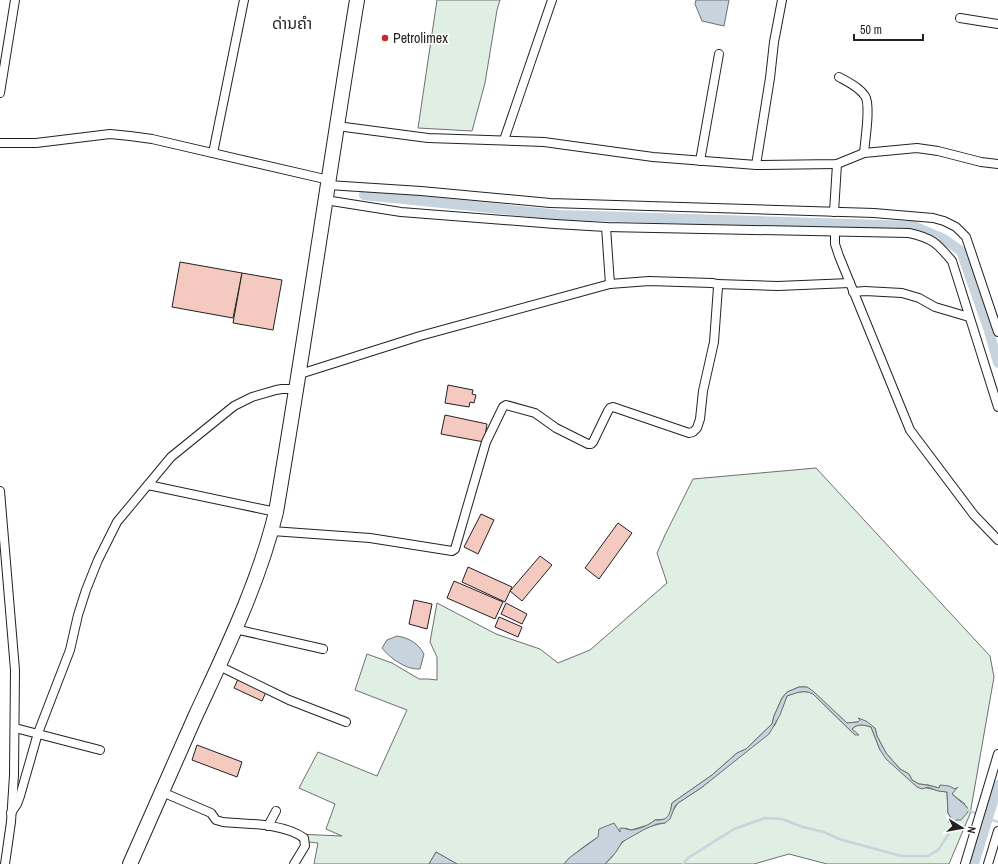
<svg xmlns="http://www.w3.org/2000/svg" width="998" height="864" viewBox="0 0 998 864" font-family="'Archivo Narrow','Noto Sans Lao',sans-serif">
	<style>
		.green { fill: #e0efe3; stroke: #6f6f6f }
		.water { fill: #c7d3dd; stroke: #6f6f6f }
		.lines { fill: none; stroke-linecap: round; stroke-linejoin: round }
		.stream { stroke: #c7d3dd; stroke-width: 2.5 }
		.canal { stroke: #c7d3dd; stroke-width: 10 }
		.building { fill: #f3c9c0; stroke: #222 }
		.minor-casing { stroke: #222; stroke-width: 10 }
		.trunk-casing { stroke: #222; stroke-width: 16 }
		.minor { stroke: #fff; stroke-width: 8 }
		.trunk { stroke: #fff; stroke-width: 14 }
		.poi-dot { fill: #c62828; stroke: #fff; stroke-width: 1.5 }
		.labels { text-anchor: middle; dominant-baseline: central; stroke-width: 3; stroke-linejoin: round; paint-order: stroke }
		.poi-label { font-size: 14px; fill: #222; stroke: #fff; text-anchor: start }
		.quarter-label { font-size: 16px; fill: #222; stroke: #fff }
	</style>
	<rect width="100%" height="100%" fill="#fff"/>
	<g class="green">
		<polygon points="437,0 500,0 497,10 485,83 472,131 418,128"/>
		<path d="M816,468l174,188 4,21 -24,137 -21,50h-122l-38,-10 -35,10h-149c9,-7 11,-15 18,-22 10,-10 28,-17 42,-19l13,-20 23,-15 33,-27 41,-36 12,-29c9,-3 17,-7 26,-2l42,41 -3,-6c6,-6 12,-4 19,-2l9,23 37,37c11,0 19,4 30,5l1,21 3,5 -3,3 8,-1 9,-16 -13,-10 3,-5 -16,-1 -11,-3 -9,-1 -7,-4 -3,-6 -9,-5 -14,-16 -9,-17 -2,-8 -15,-8 -2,2 -11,1 -40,-36h-8l-12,5 -5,6 -8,18 -2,8 -26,25 -9,4 -25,22 -40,28 -2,12 -3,4 -12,1 -7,5 -17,5 -6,-2c-7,7 -16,6 -26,9 -9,4 -29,20 -35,27h-107l-21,-12 -7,12h-115l4,-21 -19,-2 -3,-7 46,2 -16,-7 9,-25 -36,-16 19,-36 59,24 30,-66 -52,-20 12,-36 25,9 27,16h9l9,1v-23l-7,-15 7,-39 59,31 44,15 18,14 32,-13 77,-67 -10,-30 8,-18 28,-56z"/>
	</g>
	<g class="water">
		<polygon points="696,0 729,0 724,26 702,21 695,4"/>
		<path d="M397,636c12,2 21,7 27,18l-4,15c-14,1 -30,-11 -38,-21l5,-8z"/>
		<path d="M799,687h8l6,4 34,32 11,-1 2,-2 -2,-2 8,3 9,7 2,8 9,17 14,16 9,5 3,6 7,4 9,1 11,3 1,-3 9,1 6,3 3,-2 -6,7 15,13 1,5 -7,8h-5l-1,5 -7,-3 3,-4 -3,-5 -1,-21 -9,-1 -10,-4 -6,2 -5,-2 -31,-28 -6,-9 -9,-23c-7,-2 -13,-4 -19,2l7,6h-4l-42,-41c-9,-5 -17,-1 -26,2l-7,19 -11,19 -68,54 -23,15 -3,3 -5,13 -5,4 -8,1 -12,5 -23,13 -6,10 -11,12h-41l5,-6 29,-21 1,-8 15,-6 6,9v-4c4,0 7,1 10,2 8,0 19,-5 25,-10 13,1 15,-5 17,-17l40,-28 25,-22 9,-4 26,-25 2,-8 8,-18 5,-6z"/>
		<polygon points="436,852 457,864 429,864"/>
	</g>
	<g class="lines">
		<g class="stream">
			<polyline points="965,809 998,822"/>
			<polyline points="683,864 688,858 734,829 765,818 782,819 803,827 824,832 839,839 901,856 928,856 938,850 948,835 952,821"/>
		</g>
		<g class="canal">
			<polyline points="364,195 560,215 914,226 944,239 961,251 988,328 998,363"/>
			<polyline points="974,864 998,785"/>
		</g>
	</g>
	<g class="building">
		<polygon points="180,262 242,273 233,318 172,307"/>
		<polygon points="242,273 282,280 273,330 233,323"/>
		<polygon points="448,385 473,390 472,394 476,395 474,403 470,402 469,407 445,403"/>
		<polygon points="445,415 487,424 484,442 441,434"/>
		<polygon points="481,514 494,520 478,554 464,547"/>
		<polygon points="618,523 632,533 599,579 585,568"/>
		<polygon points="540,556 552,565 522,601 510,591"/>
		<polygon points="468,567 512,587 505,602 462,582"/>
		<polygon points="454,581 503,602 495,619 447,598"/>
		<polygon points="414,600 432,604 427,629 409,624"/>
		<polygon points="506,603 527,614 522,624 501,614"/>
		<polygon points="499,617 522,627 518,637 495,627"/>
		<polygon points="238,679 266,692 262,701 234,688"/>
		<polygon points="197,745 242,762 237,777 192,760"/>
	</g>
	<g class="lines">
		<g class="minor-casing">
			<g id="minor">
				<polyline points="960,18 998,24"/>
				<path d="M839,77c9,5 20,10 26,19 6,9 0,44 -1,57"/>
				<polyline points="0,93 15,0"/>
				<polyline points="337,126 428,138 544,142 653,157 756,165 837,164 864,153 917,148 938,151 981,162 998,164"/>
				<polyline points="504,140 552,0"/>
				<polyline points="0,143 36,143 110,134 130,136 152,139 329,180"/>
				<polyline points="213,153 244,0"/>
				<polyline points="700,161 719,54"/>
				<polyline points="756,165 770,78 774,42 782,0"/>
				<polyline points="328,185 421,191 550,203 874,213 933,218 944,221 956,227 966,237 998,332"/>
				<path d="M325,200l76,12 154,12 51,3 303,6c23,5 28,10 43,28l46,146"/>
				<polyline points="834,212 837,164"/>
				<polyline points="606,227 610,284"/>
				<polyline points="835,232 835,244 839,256 910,430 974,515 998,540"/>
				<polyline points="717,284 778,286 850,283"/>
				<polyline points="853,292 865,291 902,293 919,298 935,307 969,317"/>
				<polyline points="148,485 276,512"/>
				<polyline points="0,491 15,670 14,775 11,822 5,864"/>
				<polyline points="272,531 370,538 452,551 455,549 486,442 503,407 506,405 535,413 556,428 588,444 591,444 593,442 608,411 610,408 613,407 689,433 693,432 697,428 700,419 703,391 714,342 718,287 717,284 712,283 649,281 610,284 420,336 300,374"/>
				<polyline points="235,629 323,649"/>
				<polyline points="219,666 289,700 346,722"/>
				<polyline points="15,728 100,750"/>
				<path d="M162,792l49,21 5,7 7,2c24,2 60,1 81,16l1,8 -11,18"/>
				<polyline points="11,813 17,804 20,796 38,733 70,650 78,615 86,590 98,560 117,522 171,457 234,406 252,397 276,390 282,389 297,389"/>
				<polyline points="268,826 276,811"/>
				<polyline points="965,864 998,754"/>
				<polyline points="988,864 998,831"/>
			</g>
		</g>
		<g class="trunk-casing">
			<path id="trunk" d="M130,864c22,-49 43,-98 65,-147 30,-65 64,-134 81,-205 29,-170 53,-341 81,-512"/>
		</g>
		<use href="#minor" class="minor"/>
		<use href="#trunk" class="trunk"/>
	</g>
	<circle class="poi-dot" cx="385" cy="38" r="4"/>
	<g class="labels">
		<g class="poi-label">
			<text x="393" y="38">Petrolimex</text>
		</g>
		<g class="quarter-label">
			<text x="292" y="23">ດ່ານຄໍາ</text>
		</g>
	</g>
	<g transform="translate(962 828) rotate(101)" stroke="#ffffff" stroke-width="3" paint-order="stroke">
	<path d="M0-3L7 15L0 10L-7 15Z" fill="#222222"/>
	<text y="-6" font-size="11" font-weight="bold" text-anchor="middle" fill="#222222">N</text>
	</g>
	<path d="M854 34v6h69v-6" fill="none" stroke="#222222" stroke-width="2"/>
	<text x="860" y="34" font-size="12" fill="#222222" stroke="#ffffff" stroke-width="3" paint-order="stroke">50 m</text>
</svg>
